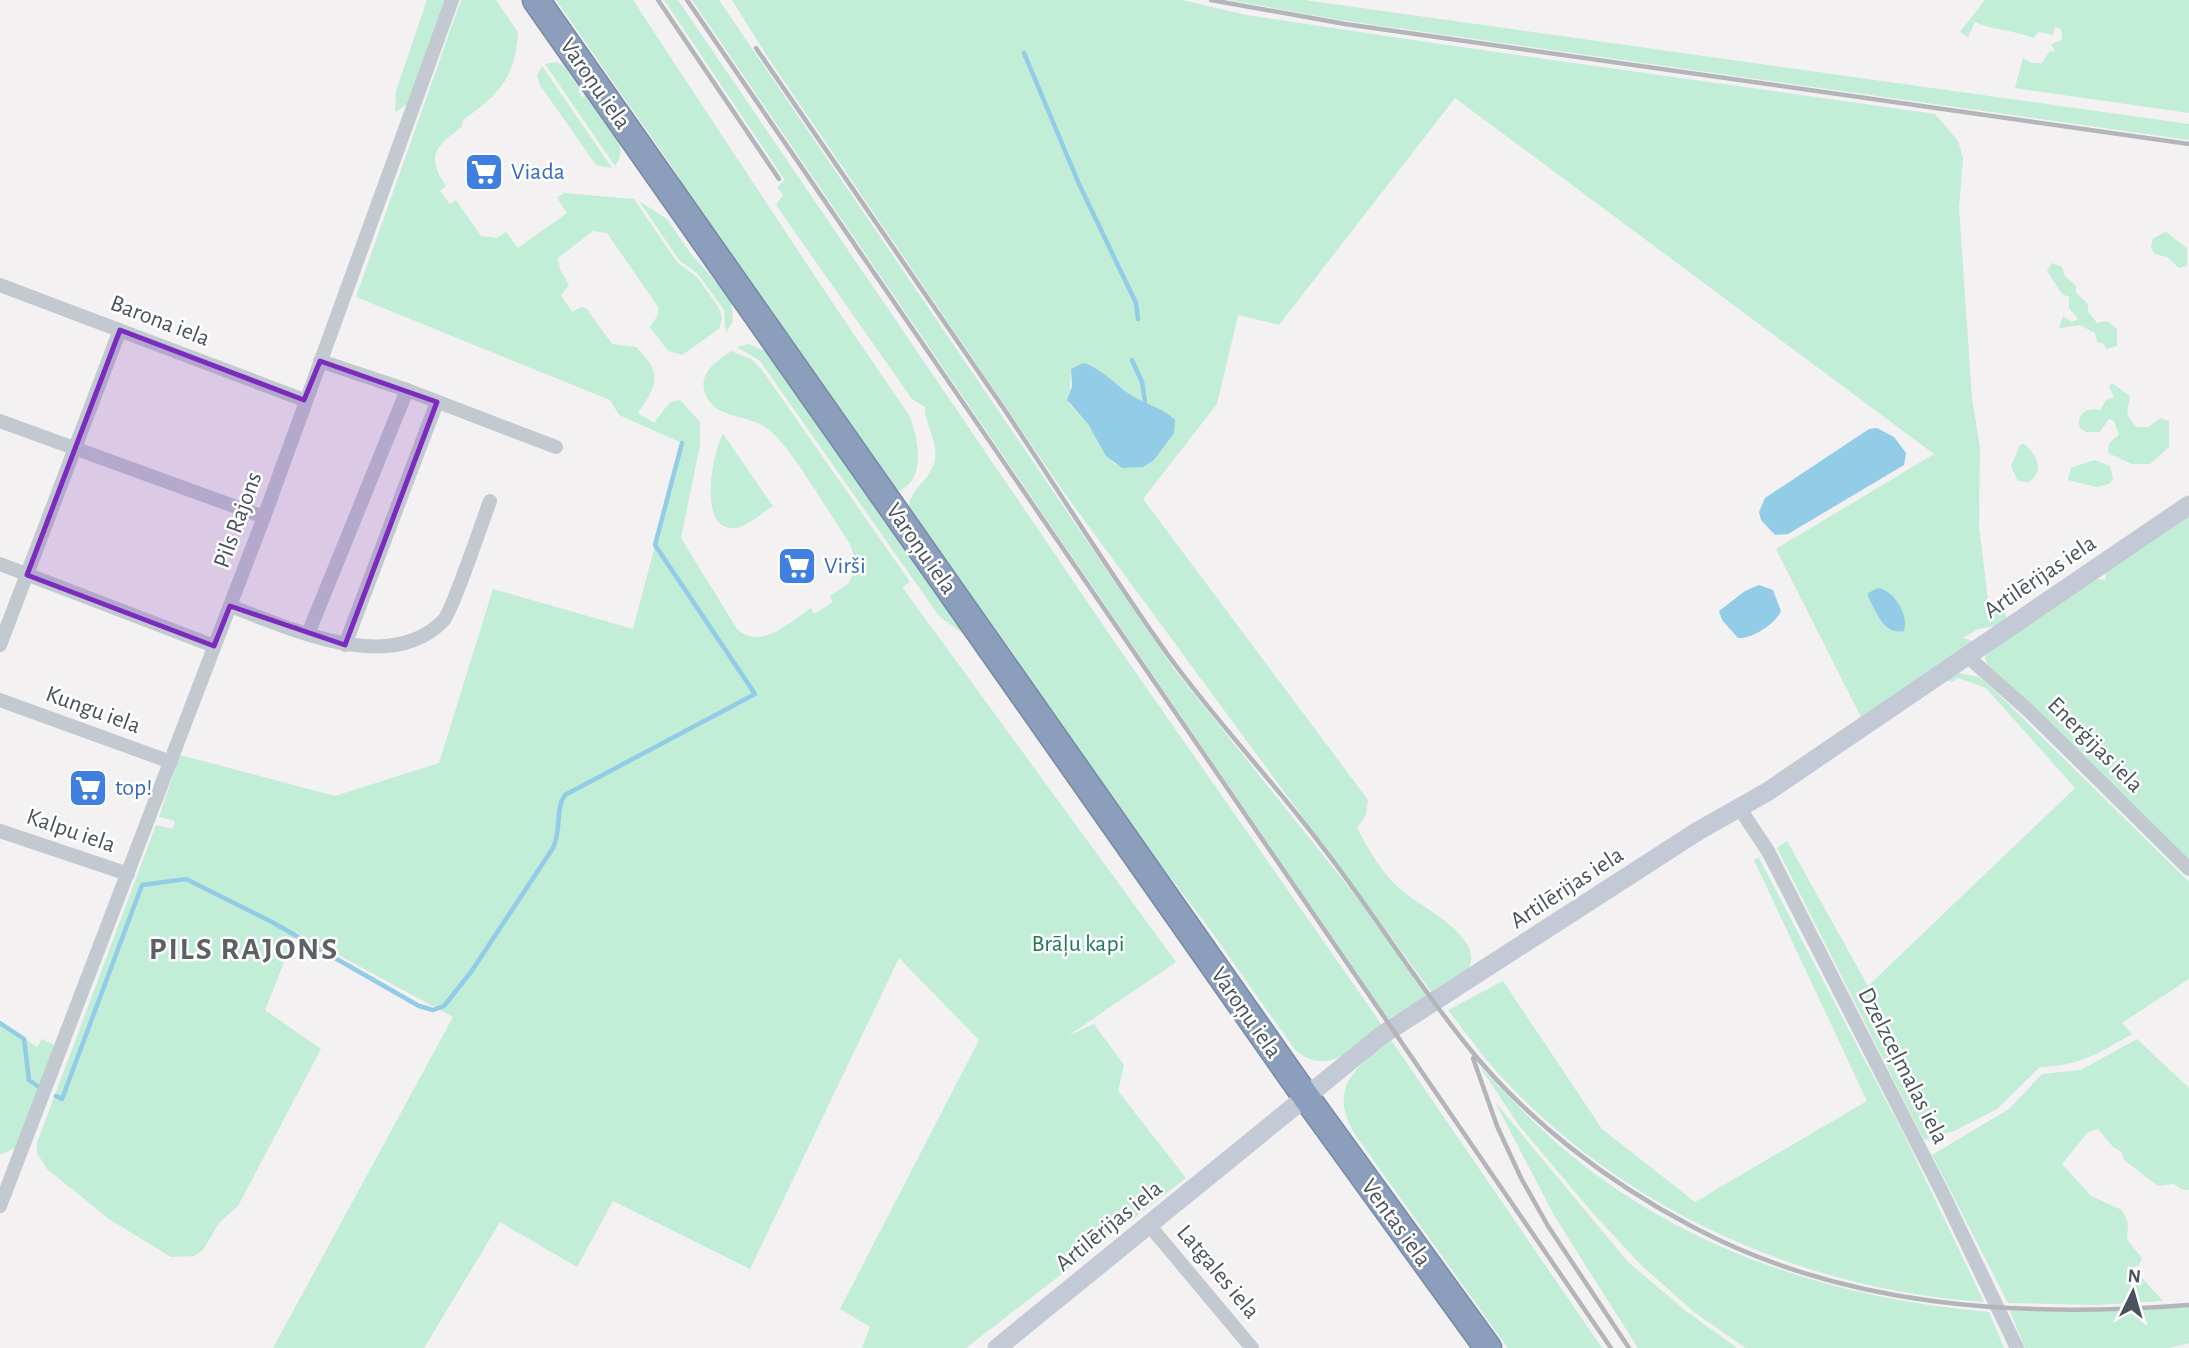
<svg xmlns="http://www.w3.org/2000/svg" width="2189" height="1348" viewBox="0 0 2189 1348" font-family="'Alegreya Sans',sans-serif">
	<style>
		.green { fill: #c2edd7; fill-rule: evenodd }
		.water { fill: #92cce7 }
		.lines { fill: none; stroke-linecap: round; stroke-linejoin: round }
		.stream { stroke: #92cce7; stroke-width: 4.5 }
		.highway-casing { stroke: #7789a8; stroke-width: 29 }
		.street { stroke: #c2c9d1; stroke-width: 14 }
		.secondary { stroke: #c3cad6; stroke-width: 19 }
		.highway { stroke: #8b9ebc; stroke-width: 26 }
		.rail { stroke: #b3b5ba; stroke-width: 4.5 }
		.marked { fill: #7b2cbf; fill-opacity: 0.2; stroke: #7b2cbf; stroke-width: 5; stroke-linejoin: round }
		.labels { text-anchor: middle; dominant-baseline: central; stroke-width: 5; stroke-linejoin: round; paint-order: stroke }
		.street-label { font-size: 24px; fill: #49525d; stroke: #fff }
		.shop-label { font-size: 24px; fill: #366cbe; stroke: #fff; text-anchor: start }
		.park-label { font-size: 24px; fill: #1d7b56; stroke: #fff }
		.district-label { font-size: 32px; font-weight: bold; letter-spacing: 2px; fill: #5d6065; stroke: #fff }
	</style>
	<rect width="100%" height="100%" fill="#f3f1f1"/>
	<g class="green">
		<polygon points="427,0 445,0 407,104 395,112 396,91"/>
		<path d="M461,0h35l22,32c-3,46 -18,62 -55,88l-1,7c-26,19 -37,28 -16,59l-6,5 10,13 6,-4 25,36 16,2 9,-6 12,16 49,-35 -10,-15 7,-5 70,6 43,63 20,15 22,31 3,10 -3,11 -37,26 -14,-4 -18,-24 8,-12v-8l-51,-74 -14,-2 -35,27 2,11 9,16 -8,10 11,17 10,-5 5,2 25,35 24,3c28,28 21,37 2,66l16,10 16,-21 10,-2 20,22v23l-19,93 56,91c24,22 53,-7 74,-21l3,6 19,-12 -3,-6 19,-13 8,-19 -7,-20c-20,-29 -57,-95 -82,-115 -20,-16 -54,-9 -63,-36 -7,-20 12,-32 26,-42l20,8 11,11 148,212 -8,5 274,375 -108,74 26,-12 30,41 -6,26 68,87 -220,170h-104l8,-21 -30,-18 139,-269 -80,-82 -149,311 -137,-68 -36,66 -77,-45 -76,126h-151l180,-331 -157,-85 -31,78 56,39 -83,157 -19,17 -16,27 -9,6 -23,1 -62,-38 -62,-50 -10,-16v-10l119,-318 17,4 2,-8 -16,-4 21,-62 155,41 104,-33 54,-174 140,40 49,-186 -63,-28 -9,-15 -254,-103z"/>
		<path d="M556,0h77c91,138 182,279 276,415 9,21 19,68 -13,76l-8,-8 -94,-138 -82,-110 -39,-67z"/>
		<path d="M664,0h14l442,650 262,375c-29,22 -51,52 -86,26l-95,-134 -73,-94 -219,-312c-2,-20 19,-29 25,-47 6,-21 -9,-37 -9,-57l-13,-8 -136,-194 7,-10 -6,-8 8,-7z"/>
		<polygon points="692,0 719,0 1174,669 1371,915 1427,996 1388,1019"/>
		<path d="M732,0h450l64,15 194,29 495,70 23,27 5,17 -4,50 13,190 8,50 -1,78 10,83 14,-4 4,15 -8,5 -21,4 -15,9 10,3 -112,76 -85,-168 158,-95 -479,-356 -176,227 -41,-10 -21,89 -74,95 225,301 -2,15 -9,13c12,22 24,44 43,61 17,16 87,48 68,80 -6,10 -26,18 -35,25l-368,-500 -298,-438zM1093,366l40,31 21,63c-15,9 -23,9 -40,4l-26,-40 -19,-20 2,-35z"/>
		<polygon points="1229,0 1304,0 2189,124 2189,140 1340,20"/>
		<path d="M1985,0h204v113l-174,-25 8,-30 9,5h10l7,-11 6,-1 -4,-7 11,-4 -1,-11 -6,-2 -2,8 -14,-3 -6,6c-19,-8 -41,-8 -58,-16l-7,15 -8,-5z"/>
		<path d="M556,62l8,4 16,23 -2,2 4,6 3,-1c13,17 49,50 30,70l-70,-102z"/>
		<polygon points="542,66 612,168 596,165 540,85 537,76"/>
		<polygon points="639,201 667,219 691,254 731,299 733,321 726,333 724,310 698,274 679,260"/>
		<polygon points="2166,232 2187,248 2187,266 2179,268 2167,257 2154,254 2151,247 2153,238"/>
		<polygon points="2052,263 2062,267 2065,276 2076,286 2076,293 2088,304 2088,312 2097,323 2107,321 2117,329 2117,346 2106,349 2104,344 2097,342 2095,333 2080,325 2059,328 2063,316 2072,322 2078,319 2069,308 2069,297 2062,294 2047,271"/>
		<polygon points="749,344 769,353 965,635 939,616 760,361 737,347"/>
		<path d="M2112,383l18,13c-2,17 -7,14 6,31h13l11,-9 9,3v26l-19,17h-18l-24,-11 1,-9 10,-10 -5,-13 -5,-2 -9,13h-14l-6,-4c-4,-14 7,-21 20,-18l6,-10 8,-3 -5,-10z"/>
		<path d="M723,434l50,72c-10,6 -25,20 -37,22 -40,5 -23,-77 -13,-94z"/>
		<path d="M2024,444c12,10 22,26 5,38l-11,-1 -7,-15 9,-21z"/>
		<polygon points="2094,460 2110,466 2113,479 2109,484 2097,487 2068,480 2071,468"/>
		<polygon points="2189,512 2189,861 1987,664 1985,658 1987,652 2094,579 2105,580 2106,571"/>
		<path d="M1959,673l20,4 13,11 197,194v97l-67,44 10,11c-33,19 -53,32 -92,33l-43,42 -43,22 -30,9 -147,-292 10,-7 81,145 207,-198 -89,-100 -28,-10 -6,4 -6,-2z"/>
		<path d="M1759,858l145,277 80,167c-182,-12 -364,-94 -487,-230 -17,-19 -33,-42 -49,-62l55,-29 99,148 93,73 172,-101 -113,-241z"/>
		<polygon points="0,1023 37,1047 42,1039 55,1045 16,1147 0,1155"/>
		<polygon points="2137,1039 2189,1088 2189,1190 2181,1189 2174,1184 2158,1186 2124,1160 2122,1152 2113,1147 2098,1129 2088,1132 2062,1164 2091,1196 2122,1210 2128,1223 2127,1240 2142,1258 2139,1265 2133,1268 2163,1301 2097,1305 2008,1303 1932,1155 2009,1109 2042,1074 2081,1070"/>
		<path d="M1391,1040l211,308h-94l-152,-212c-30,-48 0,-69 35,-96z"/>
		<path d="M1480,1067c30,30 58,62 92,89 119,97 266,143 417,156l15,36h-258l-52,-36 -53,-47 -50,-54 -73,-87z"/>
		<polygon points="1495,1102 1628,1262 1686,1311 1737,1348 1638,1348 1555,1217"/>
		<polygon points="2189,1307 2189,1343 2170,1348 2025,1348 2010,1311 2101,1312"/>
	</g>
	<g class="water">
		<path d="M1083,363c19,5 31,21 48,32 15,10 31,12 44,25l-1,13 -20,27 -11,7 -21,1 -16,-12 -18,-32 -21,-24 5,-14 -1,-17z"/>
		<polygon points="1877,428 1894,437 1906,453 1904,465 1788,534 1775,535 1761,520 1759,512 1765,498 1869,429"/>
		<path d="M1759,585l14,5 8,21c-6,13 -29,28 -43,27l-16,-18 -3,-9 26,-20z"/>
		<path d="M1878,588c17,3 31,27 26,43 -21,4 -27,-19 -36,-34v-4z"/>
	</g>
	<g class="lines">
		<g class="stream">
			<polyline points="1024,53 1079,184 1136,303 1138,319"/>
			<polyline points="1132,360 1142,382 1145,401"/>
			<polyline points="0,1023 24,1039 29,1080 39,1087"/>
			<path d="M56,1096l6,3 80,-214 44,-6 86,43 147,84 14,4 11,-4 27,-34 82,-124c9,-20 2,-39 12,-53l190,-101 -100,-149 27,-102"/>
		</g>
		<g class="highway-casing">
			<polyline id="highway" points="536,0 1306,1097 1488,1348"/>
		</g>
		<g class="street">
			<polyline points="0,285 304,400"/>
			<polyline points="320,361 407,390 556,447"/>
			<polyline points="0,421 264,517"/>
			<polyline points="0,564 214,646"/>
			<path d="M230,606c60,22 159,70 213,15 9,-9 40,-101 47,-120"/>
			<polyline points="308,634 407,390"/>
			<polyline points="0,645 120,330"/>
			<polyline points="345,645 437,402"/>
			<polyline points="1967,656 2029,711 2189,869"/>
			<polyline points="0,700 171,762"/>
			<polyline points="1740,809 1768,851 1942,1192 2017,1348"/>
			<polyline points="0,831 128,874"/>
			<polyline points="0,1206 264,517 452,0"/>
			<polyline points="1149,1225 1252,1348"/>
		</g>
		<polyline class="secondary" points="997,1348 1382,1035 1698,831 1767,792 2189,505"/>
		<use href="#highway" class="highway"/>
		<g class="rail">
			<polyline points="658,0 779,179"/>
			<polyline points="687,0 1611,1348"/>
			<polyline points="1211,0 1345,24 2189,144"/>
			<path d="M756,48c83,120 166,240 248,361 55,82 107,166 164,246 48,66 104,125 153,190 50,64 93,134 144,198 60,76 142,139 228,184 152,81 327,91 496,78"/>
			<polyline points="1473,1058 1497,1126 1521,1178 1548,1226 1629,1348"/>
		</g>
	</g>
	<path class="marked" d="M120,330l184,70 16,-39 117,41 -92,243 -115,-39 -16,40 -187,-71z"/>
	<defs>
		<g id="supermarket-square" transform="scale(2.0125)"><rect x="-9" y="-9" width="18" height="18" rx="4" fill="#3f7fe0" stroke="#fff"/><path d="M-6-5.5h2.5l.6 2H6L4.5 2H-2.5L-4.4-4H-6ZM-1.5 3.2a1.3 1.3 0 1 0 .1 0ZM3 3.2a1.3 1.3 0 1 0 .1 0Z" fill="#fff"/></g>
	</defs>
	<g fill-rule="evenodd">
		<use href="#supermarket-square" x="484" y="172"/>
		<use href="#supermarket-square" x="797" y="566"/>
		<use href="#supermarket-square" x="88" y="788"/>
	</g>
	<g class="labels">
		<g class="street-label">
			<text transform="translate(595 84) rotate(55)">Varoņu iela</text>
			<text transform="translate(160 321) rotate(21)">Barona iela</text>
			<text transform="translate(238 520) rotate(-70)">Pils Rajons</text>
			<text transform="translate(921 549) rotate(55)">Varoņu iela</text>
			<text transform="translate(2040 577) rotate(-34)">Artilērijas iela</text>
			<text transform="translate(93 710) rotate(20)">Kungu iela</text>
			<text transform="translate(2095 745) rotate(45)">Enerģijas iela</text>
			<text transform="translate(71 831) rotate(19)">Kalpu iela</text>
			<text transform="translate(1567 888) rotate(-33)">Artilērijas iela</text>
			<text transform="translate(1246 1013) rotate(55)">Varoņu iela</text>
			<text transform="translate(1903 1066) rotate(63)">Dzelzceļmalas iela</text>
			<text transform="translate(1396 1223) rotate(54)">Ventas iela</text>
			<text transform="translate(1109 1226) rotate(-39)">Artilērijas iela</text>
			<text transform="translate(1218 1272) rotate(50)">Latgales iela</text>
		</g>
		<g class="shop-label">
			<text x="511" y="172">Viada</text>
			<text x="824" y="566">Virši</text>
			<text x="115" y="788">top!</text>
		</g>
		<g class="park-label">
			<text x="1078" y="944">Brāļu kapi</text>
		</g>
		<g class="district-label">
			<text x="244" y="949">PILS RAJONS</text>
		</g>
	</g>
	<g transform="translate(2133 1292) rotate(5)" stroke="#ffffff" stroke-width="5" paint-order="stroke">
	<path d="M0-5L12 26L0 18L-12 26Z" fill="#49525d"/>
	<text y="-10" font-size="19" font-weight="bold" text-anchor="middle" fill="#49525d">N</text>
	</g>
</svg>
